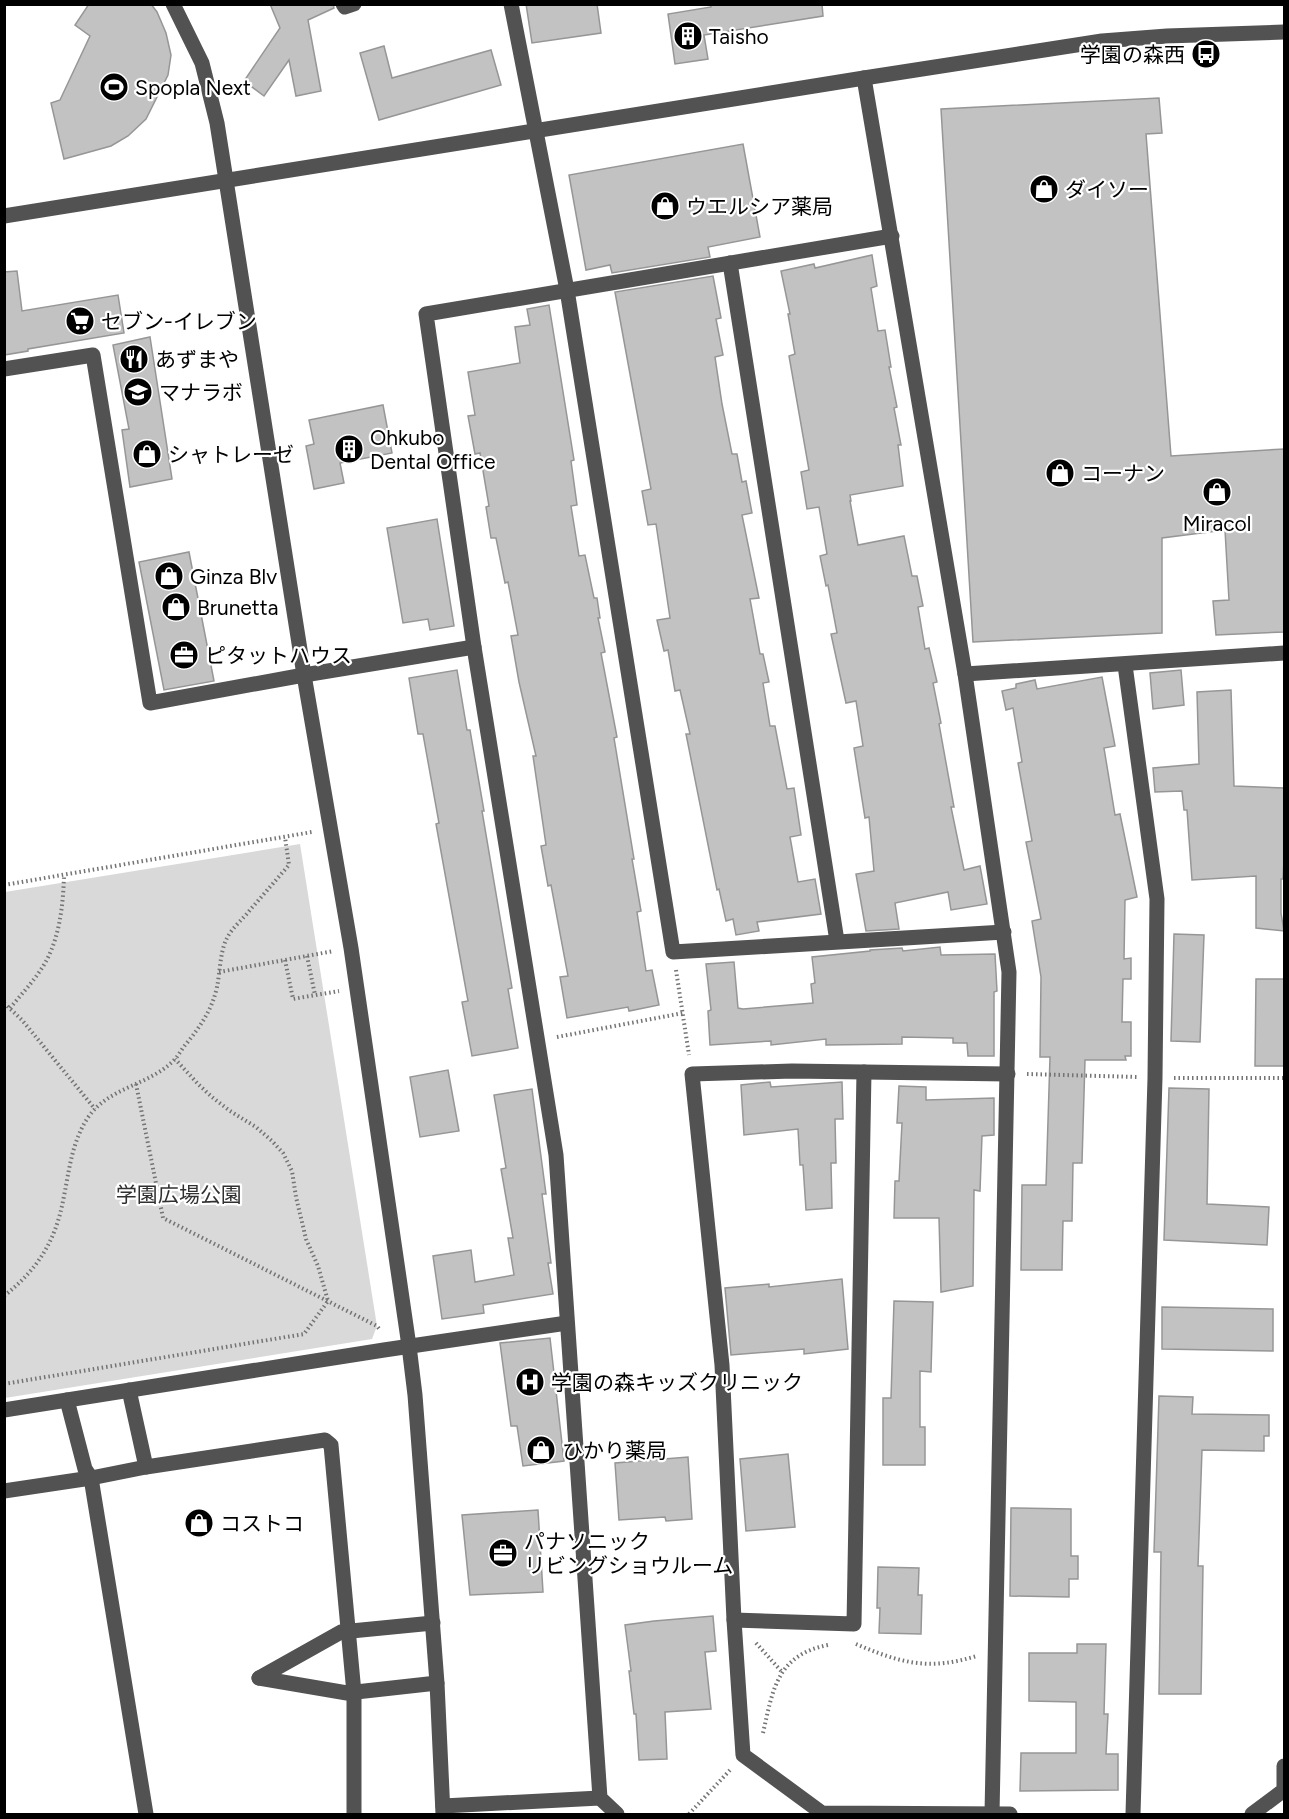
<svg xmlns="http://www.w3.org/2000/svg" width="1289" height="1819" viewBox="0 0 1289 1819" font-family="Figtree,'Noto Sans JP',sans-serif">
	<style>
		.green { fill: #d9d9d9 }
		.building { fill: #c2c2c2; stroke: #969696; stroke-width: 1.5 }
		.lines { fill: none; stroke-linecap: round; stroke-linejoin: round }
		.path { stroke: #747474; stroke-width: 4; stroke-dasharray: 1.5 3; stroke-linecap: butt }
		.minor { stroke: #525252; stroke-width: 15 }
		.labels { text-anchor: middle; dominant-baseline: central; stroke-width: 4.5; stroke-linejoin: round; paint-order: stroke }
		.poi-label { font-size: 21px; fill: #000; stroke: #fff; text-anchor: start }
		.park-label { font-size: 21px; fill: #303030; stroke: #fff }
	</style>
	<rect width="100%" height="100%" fill="#fff"/>
	<polygon class="green" points="300,844 377,1326 372,1339 5,1398 5,892"/>
	<g class="building">
		<polygon points="89,4 151,4 157,12 166,33 171,55 168,75 146,119 128,136 111,146 64,159 51,103 60,100 90,36 75,25"/>
		<polygon points="270,4 333,4 334,8 308,20 321,91 296,96 289,60 264,96 244,81 280,28"/>
		<polygon points="526,4 597,4 601,33 532,43"/>
		<polygon points="710,4 822,4 823,16 704,35 708,59 675,64 668,14 711,7"/>
		<polygon points="384,46 392,78 491,50 501,85 379,120 360,53"/>
		<polygon points="1159,98 1162,133 1146,134 1171,456 1284,449 1284,632 1216,635 1213,601 1229,600 1225,530 1162,538 1162,633 973,642 941,109"/>
		<polygon points="743,144 760,237 708,247 710,257 612,273 610,265 586,270 569,175"/>
		<polygon points="872,255 877,286 871,288 878,331 885,330 891,367 889,367 897,407 894,408 901,445 898,445 903,486 850,495 851,501 850,501 858,545 904,536 912,576 917,576 923,606 918,607 925,649 929,648 937,682 933,683 941,723 939,724 954,807 951,807 964,870 980,866 987,904 951,910 948,892 895,903 899,929 866,931 856,874 874,871 869,817 865,818 854,748 863,746 856,701 846,703 831,634 837,633 828,585 826,586 820,556 827,554 819,507 807,509 801,472 809,470 789,356 795,354 788,314 790,314 781,271 814,264 815,268"/>
		<polygon points="17,271 22,311 118,295 124,333 28,349 28,351 4,355 4,272"/>
		<polygon points="713,276 721,318 716,319 723,355 715,357 722,404 732,454 737,454 742,482 746,481 752,513 742,515 759,598 750,599 760,654 763,654 769,682 763,683 770,726 775,726 787,789 794,788 801,835 790,837 798,882 815,879 821,914 757,922 759,931 736,935 733,919 726,921 719,889 717,890 686,734 690,734 680,690 675,691 668,650 664,651 657,620 670,618 656,524 648,525 642,491 651,489 615,292"/>
		<polygon points="549,305 574,460 571,461 577,505 571,506 579,556 585,555 594,598 597,598 600,618 598,618 605,652 601,653 617,737 614,738 634,859 632,859 641,911 637,912 646,971 652,970 659,1005 629,1011 628,1007 567,1018 560,977 568,976 551,885 548,886 541,846 546,845 533,756 536,756 519,682 511,636 518,635 508,582 505,583 496,538 491,538 486,507 489,506 480,453 475,454 468,416 475,415 468,372 520,363 515,327 530,325 527,309"/>
		<polygon points="150,337 172,479 130,487 122,430 129,429 113,345"/>
		<polygon points="383,405 392,453 340,463 344,483 314,489 306,446 314,444 309,420"/>
		<polygon points="437,519 454,626 430,630 428,619 403,623 387,528"/>
		<polygon points="189,552 214,681 164,690 139,562"/>
		<polygon points="457,670 467,730 470,730 484,811 482,811 512,988 508,989 518,1048 472,1056 462,1002 468,1001 436,824 439,823 423,734 418,734 409,678"/>
		<polygon points="1181,670 1184,705 1153,709 1150,673"/>
		<polygon points="1102,677 1115,746 1104,748 1115,815 1120,814 1137,897 1125,900 1124,959 1131,958 1131,979 1123,979 1122,1022 1131,1022 1131,1056 1125,1056 1126,1060 1085,1060 1082,1163 1073,1163 1072,1221 1063,1221 1062,1270 1021,1270 1022,1185 1046,1185 1050,1057 1040,1057 1041,977 1032,921 1041,919 1026,842 1032,841 1018,763 1022,762 1013,708 1006,710 1002,691 1016,688 1016,684 1035,680 1037,689"/>
		<polygon points="1231,690 1234,786 1284,788 1284,860 1283,879 1281,879 1281,913 1284,931 1256,928 1256,876 1192,880 1187,810 1184,810 1182,791 1155,792 1153,768 1199,764 1197,692"/>
		<polygon points="1174,934 1204,935 1200,1042 1171,1041"/>
		<polygon points="940,947 941,955 995,954 997,991 994,992 994,1056 968,1056 967,1043 953,1043 953,1038 902,1037 902,1044 826,1045 826,1039 771,1045 771,1041 710,1045 708,1011 711,1010 706,964 734,962 738,1008 743,1009 813,1003 811,984 815,983 812,957 870,951 870,950 902,948 903,951"/>
		<polygon points="1256,979 1284,979 1284,1066 1255,1066"/>
		<polygon points="448,1070 459,1131 420,1137 410,1077"/>
		<polygon points="770,1082 771,1087 842,1082 843,1119 835,1119 836,1163 831,1163 832,1208 806,1210 803,1165 800,1165 798,1129 744,1135 741,1085"/>
		<polygon points="899,1086 926,1087 926,1100 994,1098 994,1135 982,1136 980,1191 974,1190 973,1286 941,1292 939,1218 894,1218 895,1181 899,1181 902,1123 897,1123"/>
		<polygon points="1169,1088 1209,1089 1207,1204 1269,1207 1267,1245 1164,1240"/>
		<polygon points="532,1089 546,1194 542,1194 551,1263 548,1263 553,1294 483,1305 484,1313 442,1319 433,1256 471,1250 475,1282 514,1275 508,1238 513,1238 501,1169 506,1168 494,1095"/>
		<polygon points="842,1279 848,1349 804,1354 804,1349 731,1355 725,1288 769,1284 769,1287"/>
		<polygon points="894,1301 933,1302 931,1372 920,1371 920,1427 925,1427 925,1465 883,1465 883,1398 891,1398"/>
		<polygon points="1162,1307 1273,1309 1273,1351 1162,1349"/>
		<polygon points="550,1338 564,1461 523,1466 517,1426 511,1426 500,1343"/>
		<polygon points="1159,1396 1193,1397 1192,1414 1269,1415 1269,1436 1264,1436 1264,1451 1202,1450 1198,1566 1203,1566 1201,1694 1159,1694 1161,1552 1154,1552"/>
		<polygon points="788,1454 795,1527 746,1531 740,1459"/>
		<polygon points="688,1457 692,1519 666,1521 665,1517 619,1520 615,1463"/>
		<polygon points="1011,1508 1071,1509 1071,1556 1078,1556 1078,1579 1069,1579 1069,1597 1010,1596"/>
		<polygon points="538,1510 543,1592 470,1595 462,1515"/>
		<polygon points="878,1567 919,1568 918,1595 922,1595 921,1634 879,1633 880,1608 877,1608"/>
		<polygon points="713,1616 716,1651 705,1652 711,1709 665,1712 667,1759 639,1760 636,1714 634,1714 629,1671 631,1671 625,1625 654,1621"/>
		<polygon points="1077,1644 1106,1644 1104,1714 1108,1714 1106,1754 1118,1754 1118,1790 1020,1791 1021,1753 1076,1753 1076,1702 1029,1701 1029,1653 1077,1653"/>
	</g>
	<g class="lines">
		<g class="path">
			<polyline points="4,885 312,832"/>
			<polyline points="307,956 315,995"/>
			<polyline points="285,960 293,999 339,991"/>
			<polyline points="676,970 689,1055"/>
			<polyline points="219,972 334,951"/>
			<polyline points="4,1003 22,1020 95,1109"/>
			<path d="M10,1008c10,-12 21,-24 30,-37 19,-27 23,-63 24,-95"/>
			<polyline points="557,1037 683,1013"/>
			<polyline points="1027,1074 1137,1077"/>
			<polyline points="1174,1078 1284,1078"/>
			<polyline points="136,1084 163,1218 377,1326 380,1330"/>
			<path d="M4,1296c33,-26 51,-54 59,-95 6,-28 8,-57 24,-82 21,-33 64,-33 89,-61 4,-5 7,-11 11,-15 14,-18 25,-33 30,-56 3,-14 3,-36 10,-49 5,-10 16,-19 23,-28 13,-15 26,-30 39,-45l-4,-28"/>
			<polyline points="4,1384 304,1334 328,1301 318,1266 306,1239 296,1197 292,1171 283,1153 272,1141 256,1127 230,1111 212,1097 199,1085 175,1059"/>
			<polyline points="756,1643 782,1672"/>
			<path d="M856,1644c28,12 57,23 88,19 11,-1 22,-4 33,-7"/>
			<path d="M763,1733c10,-44 14,-78 65,-88"/>
			<polyline points="689,1814 731,1769"/>
		</g>
		<g class="minor">
			<polyline points="173,4 202,63 217,123 304,675 351,948 409,1346 415,1395 437,1683 443,1814"/>
			<polyline points="343,4 345,7 354,4"/>
			<polyline points="511,4 567,290 673,952 1004,932"/>
			<polyline points="864,78 965,674 1009,972 992,1814"/>
			<polyline points="4,216 864,78 1102,41 1167,36 1284,32"/>
			<polyline points="730,263 837,941"/>
			<polyline points="4,369 93,355 150,703 304,675 474,647"/>
			<polyline points="1125,665 1157,899 1155,1078 1133,1814"/>
			<polyline points="965,674 1284,653"/>
			<polyline points="1008,1074 792,1071 692,1074 722,1365 734,1620 743,1755 822,1813 1010,1814"/>
			<polyline points="129,1390 146,1467"/>
			<polyline points="67,1400 85,1469 91,1478 146,1814"/>
			<polyline points="4,1410 384,1350 567,1323"/>
			<polyline points="4,1491 91,1478 146,1467 325,1440 331,1445 354,1693 354,1814"/>
			<polyline points="734,1620 854,1624 864,1072"/>
			<polyline points="259,1678 341,1632 433,1623"/>
			<polyline points="259,1678 347,1693 437,1683"/>
			<polyline points="443,1806 600,1798"/>
			<polyline points="617,1814 600,1798 556,1155 474,647 426,314 892,236"/>
			<polyline points="1252,1814 1284,1790 1284,1766"/>
		</g>
	</g>
	<defs>
		<g id="building-disc" transform="scale(1.5)"><circle r="9.5" fill="#000" stroke="#fff"/><path d="M-4-6H4V6H1V3H-1V6H-4ZM-2.5-4.3h1.7v1.8h-1.7ZM.8-4.3h1.7v1.8H.8ZM-2.5-1h1.7V.8h-1.7ZM.8-1h1.7V.8H.8Z" fill="#fff"/></g>
		<g id="bus-disc" transform="scale(1.5)"><circle r="9.5" fill="#000" stroke="#fff"/><path d="M-5-6H5V4H4V6H2V4H-2V6H-4V4H-5ZM-3.5-4V0h7V-4ZM-3.5 1.2v1.5H-2V1.2ZM2 1.2v1.5H3.5V1.2Z" fill="#fff"/></g>
		<g id="stadium-disc" transform="scale(1.5)"><circle r="9.5" fill="#000" stroke="#fff"/><path d="M0-5a6.5 5 0 1 0 0 10a6.5 5 0 1 0 0-10ZM-3.5-1.8h7v3.6h-7Z" fill="#fff"/></g>
		<g id="shop-disc" transform="scale(1.5)"><circle r="9.5" fill="#000" stroke="#fff"/><path d="M-5-2.5h2.3a2.7 3.5 0 0 1 5.4 0H5L5.5 6h-11ZM-1.5-2.5h3a1.5 2.3 0 0 0-3 0Z" fill="#fff"/></g>
		<g id="supermarket-disc" transform="scale(1.5)"><circle r="9.5" fill="#000" stroke="#fff"/><path d="M-6-5.5h2.5l.6 2H6L4.5 2H-2.5L-4.4-4H-6ZM-1.5 3.2a1.3 1.3 0 1 0 .1 0ZM3 3.2a1.3 1.3 0 1 0 .1 0Z" fill="#fff"/></g>
		<g id="restaurant-disc" transform="scale(1.5)"><circle r="9.5" fill="#000" stroke="#fff"/><path d="M-5-6h1v4h1v-4h1v4h1v-4h1v5L-1.5 .5V6h-2V.5L-5-1ZM5-6V6H3V1.5H1.5Q1.5-4 5-6Z" fill="#fff"/></g>
		<g id="school-disc" transform="scale(1.5)"><circle r="9.5" fill="#000" stroke="#fff"/><path d="M0-5L7-2L0 1L-7-2ZM-4 1L0 2.5L4 1V4Q0 6-4 4Z" fill="#fff"/></g>
		<g id="office-disc" transform="scale(1.5)"><circle r="9.5" fill="#000" stroke="#fff"/><path d="M-6-3h4V-5.5h4V-3h4V5H-6ZM-1-4.5V-3h2v-1.5ZM-6 0V1H6V0Z" fill="#fff"/></g>
		<g id="hospital-disc" transform="scale(1.5)"><circle r="9.5" fill="#000" stroke="#fff"/><path d="M-5-5h3v3.5h4V-5h3V5h-3V1.5h-4V5h-3Z" fill="#fff"/></g>
	</defs>
	<g fill-rule="evenodd">
		<use href="#building-disc" x="688" y="36"/>
		<use href="#bus-disc" x="1206" y="54"/>
		<use href="#stadium-disc" x="114" y="87"/>
		<use href="#shop-disc" x="1044" y="189"/>
		<use href="#shop-disc" x="665" y="206"/>
		<use href="#supermarket-disc" x="80" y="321"/>
		<use href="#restaurant-disc" x="134" y="359"/>
		<use href="#school-disc" x="138" y="392"/>
		<use href="#building-disc" x="349" y="449"/>
		<use href="#shop-disc" x="147" y="454"/>
		<use href="#shop-disc" x="1060" y="473"/>
		<use href="#shop-disc" x="1217" y="492"/>
		<use href="#shop-disc" x="169" y="576"/>
		<use href="#shop-disc" x="176" y="607"/>
		<use href="#office-disc" x="184" y="655"/>
		<use href="#hospital-disc" x="530" y="1382"/>
		<use href="#shop-disc" x="541" y="1450"/>
		<use href="#shop-disc" x="199" y="1523"/>
		<use href="#office-disc" x="503" y="1553"/>
	</g>
	<g class="labels">
		<g class="poi-label">
			<text x="709" y="36">Taisho</text>
			<text x="1185" y="54" text-anchor="end">学園の森西</text>
			<text x="135" y="87">Spopla Next</text>
			<text x="1065" y="189">ダイソー</text>
			<text x="686" y="206">ウエルシア薬局</text>
			<text x="101" y="321">セブン-イレブン</text>
			<text x="155" y="359">あずまや</text>
			<text x="159" y="392">マナラボ</text>
			<text x="370" y="437">Ohkubo<tspan x="370" dy="24">Dental Office</tspan></text>
			<text x="168" y="454">シャトレーゼ</text>
			<text x="1081" y="473">コーナン</text>
			<text x="1217" y="523" text-anchor="middle">Miracol</text>
			<text x="190" y="576">Ginza Blv</text>
			<text x="197" y="607">Brunetta</text>
			<text x="205" y="655">ピタットハウス</text>
			<text x="551" y="1382">学園の森キッズクリニック</text>
			<text x="562" y="1450">ひかり薬局</text>
			<text x="220" y="1523">コストコ</text>
			<text x="524" y="1541">パナソニック<tspan x="524" dy="24">リビングショウルーム</tspan></text>
		</g>
		<g class="park-label">
			<text x="179" y="1194">学園広場公園</text>
		</g>
	</g>
	<rect width="1289" height="1819" fill="none" stroke="#000000" stroke-width="12"/>
</svg>
